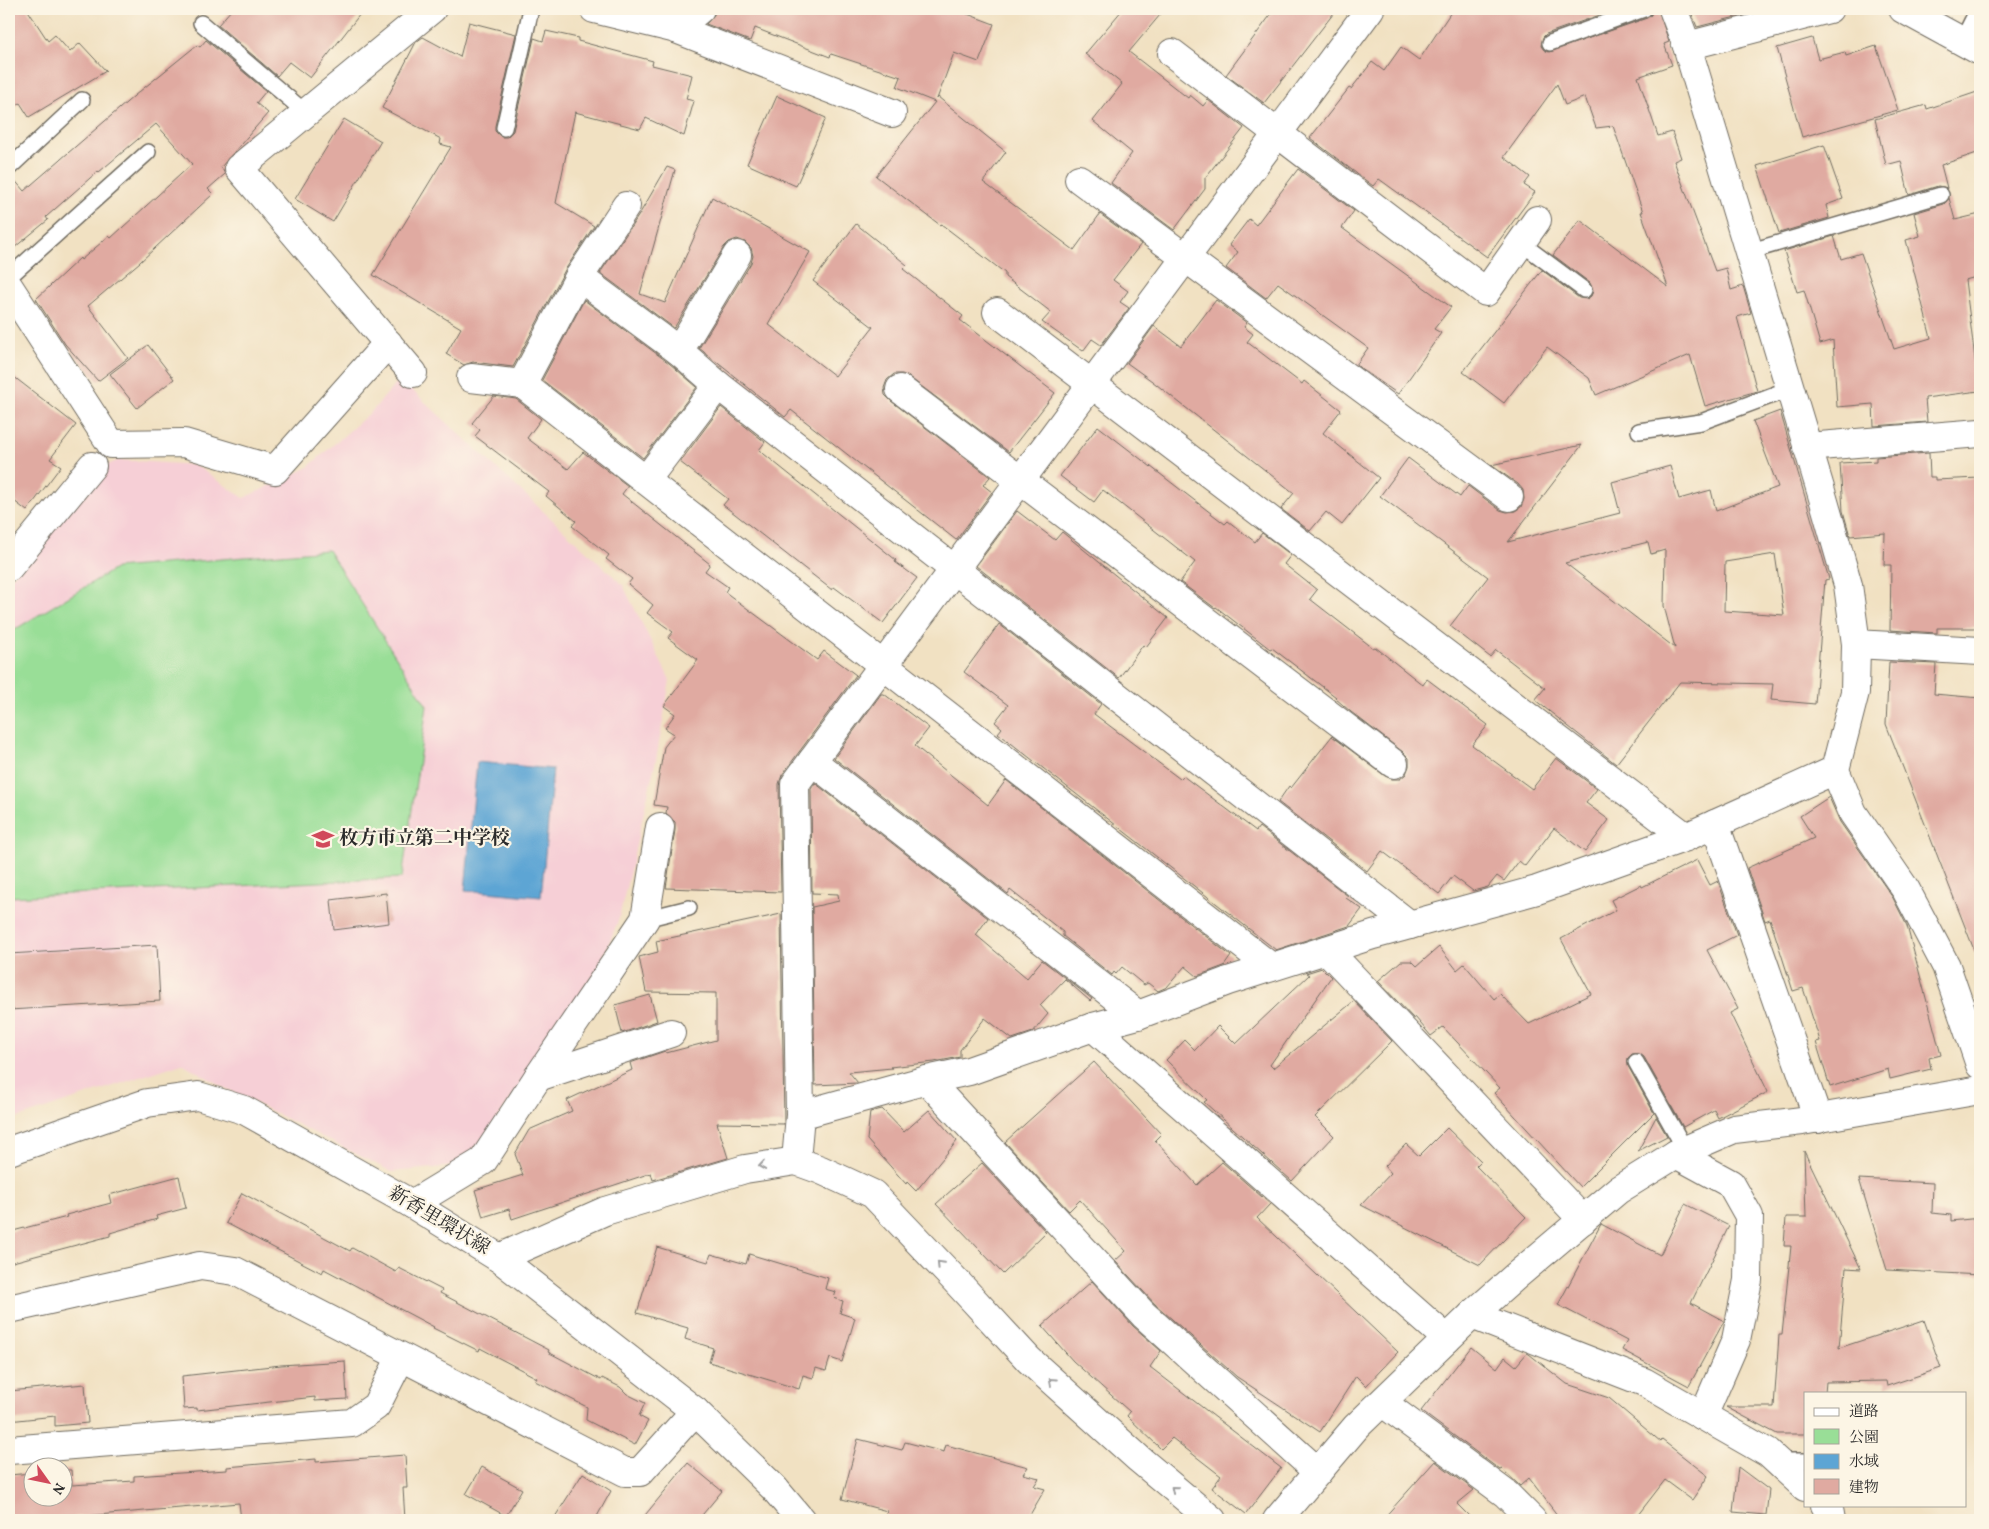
<svg xmlns="http://www.w3.org/2000/svg" width="1989" height="1529" viewBox="0 0 1989 1529" font-family="Vollkorn,'Noto Serif JP',serif">
	<style>
		.built { fill: #f6cfd6 }
		.green { fill: #99de97; stroke: #628461 }
		.water { fill: #5da5d4; stroke: #446880 }
		.building { fill: #e0aaa1; fill-rule: evenodd }
		.lines { fill: none; stroke-linecap: round; stroke-linejoin: round }
		.service-casing { stroke: #706b60; stroke-width: 18 }
		.minor-casing { stroke: #706b60; stroke-width: 30 }
		.tertiary-casing { stroke: #706b60; stroke-width: 30 }
		.service { stroke: #fff; stroke-width: 15 }
		.minor { stroke: #fff; stroke-width: 28 }
		.tertiary { stroke: #fff; stroke-width: 28 }
		.oneway { stroke: #a0a0a0 }
		.labels { text-anchor: middle; dominant-baseline: central; stroke-width: 4.5; stroke-linejoin: round; paint-order: stroke }
		.poi-label { font-size: 19px; font-weight: bold; fill: #2b2b2b; stroke: #fcf5e5; text-anchor: start }
		.street-label { font-size: 19px; fill: #2b2b2b; stroke: #fcf5e5 }
	</style>
	<rect width="100%" height="100%" fill="#fcf5e5"/>
	<filter id="ink" filterUnits="userSpaceOnUse"><feTurbulence type="fractalNoise" baseFrequency=".02" numOctaves="2"/><feDisplacementMap in="SourceGraphic" scale="10" xChannelSelector="R" yChannelSelector="G"/><feConvolveMatrix kernelMatrix="1 2 1 2 8 2 1 2 1" color-interpolation-filters="sRGB"/></filter>
	<filter id="wash" filterUnits="userSpaceOnUse"><feTurbulence type="fractalNoise" baseFrequency=".0096" numOctaves="4" result="noise"/><feDisplacementMap in="SourceGraphic" scale="20" xChannelSelector="R" yChannelSelector="G"/><feGaussianBlur stdDeviation="1.12" result="paint"/><feColorMatrix in="noise" values="0 0 0 0 0 0 0 0 0 0 0 0 0 0 0 0 0 1.4 0 .05"/><feComposite in="paint" operator="in"/></filter>
	<g filter="url(#wash)">
		<rect width="100%" height="100%" fill="#f1e1c2"/>
		<polygon class="built" points="400,379 623,585 670,680 656,760 619,918 595,979 465,1165 392,1172 223,1087 182,1063 9,1121 9,581 99,469 119,460 195,465 244,498 307,468 372,411"/>
		<polygon class="green" points="328,550 427,706 402,878 9,897 9,633 116,568"/>
		<polygon class="water" points="477,762 553,769 541,897 465,890"/>
		<g id="blocks">
			<g class="building">
				<polygon points="9,9 27,9 48,41 55,35 70,52 80,43 106,71 29,117 20,103 9,111"/>
				<polygon points="232,9 364,9 310,78 289,62 277,76 218,25"/>
				<polygon points="715,9 954,9 994,24 979,62 954,53 937,99 938,97 1006,152 983,182 1074,250 1100,214 1141,244 1113,280 1128,291 1120,302 1129,308 1101,345 1092,339 1083,351 1042,322 1051,312 1005,277 1005,273 941,224 940,225 876,176 935,102 897,87 901,77 831,54 830,57 755,28 750,41 706,24 714,15"/>
				<polygon points="1123,9 1165,9 1129,52 1188,98 1190,95 1203,106 1208,100 1244,128 1205,178 1205,189 1174,230 1111,183 1132,153 1093,121 1122,84 1085,54"/>
				<polygon points="1275,9 1337,9 1264,103 1226,75"/>
				<polygon points="1453,9 1617,9 1546,34 1543,37 1541,46 1544,50 1549,52 1647,18 1651,15 1653,9 1658,9 1669,42 1664,44 1672,65 1638,77 1658,136 1672,132 1681,158 1674,161 1715,271 1726,268 1731,290 1743,286 1751,313 1737,317 1757,391 1705,406 1690,355 1596,395 1589,378 1547,347 1504,403 1463,372 1542,270 1579,298 1587,299 1591,296 1593,291 1590,283 1553,255 1580,220 1668,287 1641,212 1643,212 1613,126 1596,128 1585,97 1565,105 1557,84 1504,157 1530,177 1524,185 1535,192 1487,257 1379,179 1373,186 1310,138 1349,88 1351,89 1372,62 1384,71 1401,47 1419,60"/>
				<polygon points="1690,9 1754,9 1755,12 1697,27"/>
				<polygon points="469,22 516,34 495,126 495,131 501,137 507,137 513,131 534,38 543,41 546,31 578,38 578,41 653,61 652,65 692,75 686,99 694,101 684,136 646,118 640,129 575,112 556,203 594,226 565,270 513,367 473,362 464,365 446,354 461,328 373,275 451,147 440,144 441,139 382,108 416,42 423,37 460,57"/>
				<polygon points="1812,38 1818,59 1845,52 1846,56 1876,46 1898,110 1802,137 1777,48"/>
				<polygon points="206,40 266,91 256,103 268,113 221,167 225,174 208,189 213,194 140,262 88,306 128,358 98,381 65,344 36,299 80,258 81,260 109,236 111,238 192,164 156,124 99,172 98,171 46,217 48,220 9,252 9,177 12,177 24,191 134,96 197,45 200,47"/>
				<polygon points="1980,91 1980,152 1941,165 1947,188 1938,186 1909,195 1901,161 1886,165 1875,119 1926,105 1927,109"/>
				<polygon points="777,96 826,118 796,186 747,164"/>
				<polygon points="344,119 381,141 333,222 295,199"/>
				<polygon points="1824,145 1843,199 1826,205 1829,218 1779,233 1757,166"/>
				<polygon points="667,167 675,170 640,294 665,303 712,197 810,252 768,324 835,376 873,327 813,281 856,224 907,265 903,269 963,316 960,320 1055,393 1009,452 909,377 902,374 894,374 887,380 884,388 885,395 891,401 990,477 983,485 992,492 956,540 791,410 785,417 699,348 751,263 753,256 751,248 745,242 737,239 729,242 724,247 674,328 600,273 639,215"/>
				<polygon points="1298,169 1354,211 1342,228 1451,307 1434,329 1441,333 1398,394 1356,365 1368,348 1278,283 1266,298 1226,268 1238,252 1229,245 1249,219 1256,225"/>
				<polygon points="1949,198 1955,220 1980,214 1980,276 1965,280 1979,391 1925,398 1927,422 1874,426 1873,404 1837,407 1833,340 1820,344 1804,290 1797,292 1784,251 1834,236 1841,259 1861,253 1894,349 1931,338 1906,240 1920,236 1914,213 1944,204"/>
				<polygon points="584,300 669,363 697,387 643,458 542,380"/>
				<polygon points="1216,300 1247,323 1244,327 1253,334 1247,342 1302,384 1304,381 1341,410 1323,433 1379,478 1342,525 1326,512 1310,531 1281,509 1294,493 1152,381 1127,363 1154,326 1181,346"/>
				<polygon points="148,345 174,379 137,408 110,374"/>
				<polygon points="9,373 76,425 50,459 61,466 27,511 9,497"/>
				<polygon points="494,396 516,399 541,419 527,438 568,469 583,452 628,486 622,494 710,564 705,571 728,587 725,592 817,660 824,651 856,675 782,775 779,784 781,892 666,888 675,830 675,822 666,813 667,807 654,805 664,747 674,734 665,728 675,714 664,706 698,660 668,638 673,632 647,613 653,605 628,584 632,579 606,559 609,555 572,526 576,521 546,496 549,492 475,436 480,430 472,423"/>
				<polygon points="721,407 765,442 759,450 896,560 895,562 917,578 883,623 834,587 832,590 735,514 723,505 728,499 680,462"/>
				<path d="M1780,411l49,168 -4,1 -10,124 -44,-4 2,-16 -93,-2 -64,82 -81,-64 10,-12 -49,-38 -6,7 -40,-31 38,-49 -108,-81 28,-38 52,39 8,-11 32,24 7,2 8,-1 6,-4 3,-8 -1,-9 -5,-6 -27,-19 91,-20 -74,97 112,-29 -8,-31 58,-16 9,33 32,-9 5,21 62,-24 -25,-66zM1648,542l3,12 14,-4 -1,56 11,42 -110,-85zM1775,554l9,61 -60,-4 1,-49z"/>
				<polygon points="1098,426 1225,524 1228,521 1255,542 1262,533 1291,555 1284,564 1317,590 1310,599 1373,648 1375,647 1423,685 1427,679 1488,725 1472,745 1532,789 1556,758 1597,789 1586,803 1609,820 1585,852 1554,828 1525,866 1519,861 1504,881 1497,876 1488,887 1473,891 1453,876 1439,894 1382,851 1367,871 1278,802 1289,786 1291,788 1332,736 1385,776 1392,779 1400,779 1406,774 1409,766 1409,758 1403,752 1351,712 1335,698 1336,697 1272,648 1270,649 1216,607 1215,608 1180,582 1195,562 1103,490 1094,502 1060,476"/>
				<polygon points="1929,453 1930,477 1935,477 1935,480 1980,478 1980,628 1937,628 1937,633 1890,630 1891,565 1884,565 1885,533 1850,536 1843,511 1840,463 1876,461 1876,457"/>
				<polygon points="1017,511 1055,540 1062,532 1168,618 1146,647 1143,645 1119,678 976,566"/>
				<polygon points="999,624 1101,704 1094,714 1180,779 1183,776 1256,831 1259,827 1348,896 1346,898 1362,909 1349,926 1276,950 998,733 1002,728 995,722 1008,705 964,672"/>
				<polygon points="1889,662 1936,664 1934,694 1980,698 1980,959 1978,960 1886,724"/>
				<polygon points="881,694 884,694 929,728 915,746 988,805 1006,780 1231,956 1224,966 1197,976 1185,966 1167,987 1158,991 1148,983 1144,985 1122,967 1116,974 1114,972 1112,975 1063,936 1063,932 1010,890 1008,894 834,758"/>
				<polygon points="815,783 988,918 976,935 1027,978 1042,960 1092,999 1090,1001 1065,979 1040,1005 1048,1014 1033,1032 1012,1039 985,1018 960,1050 960,1057 934,1062 890,1067 892,1068 849,1072 858,1083 815,1085 812,907 839,901 838,894 812,893 811,789"/>
				<polygon points="1829,797 1840,822 1893,898 1907,926 1941,1055 1929,1058 1931,1069 1890,1079 1888,1069 1830,1087 1816,1042 1820,1041 1803,988 1793,991 1770,919 1765,921 1747,868 1814,838 1800,816"/>
				<polygon points="1697,860 1710,885 1718,881 1737,935 1707,950 1738,1009 1730,1013 1768,1092 1718,1118 1714,1110 1683,1127 1644,1057 1640,1054 1632,1054 1628,1058 1628,1066 1654,1113 1580,1187 1494,1093 1500,1088 1443,1027 1431,1036 1415,1017 1414,1019 1378,981 1401,961 1412,961 1417,966 1439,947 1457,970 1464,964 1494,999 1500,994 1529,1024 1591,994 1561,939 1616,910 1611,900 1641,885 1642,887"/>
				<polygon points="386,893 389,923 334,930 331,900"/>
				<polygon points="781,914 784,1124 717,1123 728,1158 653,1180 651,1173 512,1219 509,1209 483,1217 475,1190 523,1175 515,1154 529,1130 572,1111 567,1100 632,1070 630,1063 665,1051 666,1053 716,1040 716,993 646,992 639,957 658,952 656,941"/>
				<polygon points="157,945 160,1001 9,1010 9,954"/>
				<polygon points="1322,968 1331,977 1270,1065 1273,1068 1354,1001 1392,1041 1315,1117 1334,1136 1292,1181 1204,1102 1207,1100 1166,1060 1185,1040 1195,1050 1218,1026 1236,1044 1309,975 1306,973"/>
				<polygon points="650,995 657,1021 622,1033 615,1005"/>
				<polygon points="1094,1062 1161,1134 1155,1140 1197,1185 1222,1162 1270,1204 1257,1218 1398,1352 1366,1386 1356,1376 1320,1432 1237,1377 1155,1304 1115,1261 1126,1251 1080,1200 1069,1211 1005,1142"/>
				<polygon points="882,1109 904,1132 929,1110 957,1141 916,1191 907,1182 906,1184 867,1140 870,1112"/>
				<polygon points="1656,1117 1667,1136 1638,1151"/>
				<polygon points="1447,1128 1481,1161 1476,1166 1526,1217 1480,1265 1361,1205 1391,1173 1385,1166 1406,1144 1419,1156"/>
				<polygon points="1804,1151 1861,1269 1846,1268 1839,1348 1924,1320 1941,1368 1887,1386 1886,1381 1826,1382 1825,1393 1805,1393 1805,1434 1777,1434 1726,1407 1774,1407 1779,1335 1782,1335 1791,1246 1784,1246 1786,1217 1806,1217"/>
				<polygon points="982,1163 1046,1232 1003,1274 936,1204"/>
				<polygon points="179,1176 186,1208 156,1216 157,1219 110,1233 110,1236 9,1263 9,1232 67,1217 66,1215 111,1203 109,1195"/>
				<polygon points="1859,1179 1933,1183 1932,1213 1951,1215 1951,1221 1980,1218 1980,1275 1887,1270"/>
				<polygon points="242,1193 350,1251 352,1248 396,1272 399,1268 442,1290 440,1293 549,1350 548,1352 601,1380 602,1378 620,1387 627,1394 645,1403 639,1416 648,1421 635,1445 586,1420 587,1407 535,1381 537,1378 480,1348 479,1351 433,1328 434,1327 324,1269 322,1273 226,1223"/>
				<polygon points="1685,1204 1729,1226 1691,1303 1724,1321 1723,1323 1689,1386 1622,1350 1627,1341 1558,1305 1601,1224 1660,1255"/>
				<polygon points="657,1247 708,1262 711,1254 746,1264 749,1254 828,1278 825,1289 836,1292 834,1298 843,1301 840,1313 855,1318 842,1362 830,1358 826,1371 816,1368 813,1378 803,1375 799,1389 709,1362 713,1348 685,1339 688,1328 637,1313"/>
				<polygon points="1092,1281 1133,1326 1161,1351 1150,1367 1281,1468 1246,1514 1212,1488 1221,1476 1172,1438 1161,1449 1127,1416 1130,1412 1073,1361 1042,1326"/>
				<polygon points="1471,1347 1497,1368 1505,1357 1516,1366 1527,1353 1529,1354 1567,1384 1609,1398 1661,1442 1662,1440 1708,1476 1692,1500 1665,1480 1634,1520 1561,1520 1529,1478 1520,1486 1502,1469 1500,1470 1421,1411"/>
				<polygon points="345,1361 347,1399 315,1401 315,1397 197,1410 197,1408 184,1409 182,1376 281,1365"/>
				<polygon points="85,1384 88,1423 55,1426 55,1416 9,1421 9,1391"/>
				<polygon points="858,1439 902,1450 905,1442 944,1452 946,1445 1028,1467 1023,1474 1039,1478 1034,1486 1045,1489 1027,1520 884,1520 887,1511 842,1499"/>
				<polygon points="405,1455 407,1488 403,1488 405,1520 241,1520 239,1503 74,1517 74,1519 9,1520 9,1475 32,1473 32,1496 62,1496 62,1470 71,1470 72,1485 134,1481 134,1476 227,1470 227,1467 316,1459 316,1462"/>
				<polygon points="1435,1461 1474,1490 1457,1504 1473,1520 1382,1520"/>
				<polygon points="688,1463 722,1491 698,1520 641,1520"/>
				<polygon points="482,1467 522,1489 506,1516 466,1494"/>
				<polygon points="1738,1467 1769,1490 1766,1515 1733,1512"/>
				<polygon points="583,1473 611,1491 595,1520 553,1520"/>
			</g>
		</g>
	</g>
	<g filter="url(#ink)">
		<use href="#blocks" fill-opacity="0" stroke="#706b60" stroke-width="1"/>
		<g class="lines">
			<g class="service-casing">
				<g id="service">
					<polyline points="201,23 306,113"/>
					<polyline points="1962,41 1978,9"/>
					<polyline points="1550,43 1644,9"/>
					<polyline points="504,128 531,9"/>
					<polyline points="9,168 82,100"/>
					<polyline points="1521,243 1584,290"/>
					<polyline points="1748,252 1941,195"/>
					<polyline points="9,277 148,152"/>
					<polyline points="1639,431 1701,422 1789,389"/>
					<polyline points="645,919 689,908"/>
					<polyline points="1636,1062 1686,1151"/>
					<polyline points="1778,1461 1805,1461"/>
				</g>
			</g>
			<g class="minor-casing">
				<g id="minor">
					<polyline points="594,9 676,29 892,113"/>
					<polyline points="1673,9 1687,46 1823,498 1848,585 1856,644 1855,692 1835,770 1853,813 1906,890 1946,966 1980,1065"/>
					<polyline points="1903,9 1980,51"/>
					<polyline points="676,29 700,9"/>
					<polyline points="1687,46 1829,9"/>
					<polyline points="1172,53 1486,292 1537,220"/>
					<polyline points="1079,179 1509,497"/>
					<polyline points="626,206 579,277 522,384 1271,967"/>
					<polyline points="579,277 679,351 718,385 1410,925"/>
					<polyline points="9,287 111,444 184,443 275,470 388,343"/>
					<polyline points="997,312 1686,837"/>
					<polyline points="679,351 737,255"/>
					<polyline points="413,373 239,168 432,9"/>
					<polyline points="471,378 522,384"/>
					<polyline points="900,389 1394,764"/>
					<polyline points="1807,447 1980,433"/>
					<polyline points="646,480 718,385"/>
					<polyline points="9,567 92,466"/>
					<polyline points="1856,644 1980,651"/>
					<polyline points="812,761 1138,1015"/>
					<polyline points="1715,824 1818,1119"/>
					<polyline points="1327,950 1583,1220"/>
					<polyline points="1093,1027 1447,1339"/>
					<polyline points="538,1077 671,1033"/>
					<polyline points="927,1080 1144,1315 1318,1472"/>
					<polyline points="800,1115 927,1080 969,1071 1093,1027 1138,1015 1228,981 1373,935 1537,890 1686,837 1835,770"/>
					<polyline points="1676,1154 1731,1184 1749,1216 1748,1280 1736,1340 1703,1416"/>
					<polyline points="796,1161 800,1115 795,784 1370,9"/>
					<polyline points="412,1204 483,1161 538,1077 645,919 660,827"/>
					<polyline points="499,1258 605,1211 745,1169 796,1161 821,1170 873,1194 955,1280 1029,1360 1139,1459 1212,1520"/>
					<polyline points="9,1309 200,1266 235,1271 625,1472 640,1472 695,1411"/>
					<polyline points="1472,1315 1644,1382 1768,1453 1805,1487"/>
					<polyline points="1383,1403 1506,1494 1532,1520"/>
					<polyline points="9,1450 352,1423 376,1406 401,1357"/>
					<polyline points="1825,1505 1829,1509 1831,1520"/>
					<polyline points="1277,1520 1356,1427 1472,1315 1516,1276 1618,1190 1676,1154 1734,1129 1802,1121 1980,1090"/>
				</g>
			</g>
			<g class="tertiary-casing">
				<polyline id="tertiary" points="9,1151 147,1103 198,1096 244,1110 412,1204 499,1258 695,1411 774,1488 801,1520"/>
			</g>
			<use href="#service" class="service"/>
			<use href="#minor" class="minor"/>
			<use href="#tertiary" class="tertiary"/>
		</g>
		<defs><path id="oneway-chevron" d="M-2-3.5L2.5 0L-2 3.5" fill="none" stroke-width="1.6" stroke-linecap="round" stroke-linejoin="round" transform="scale(1.25)"/></defs>
		<g class="oneway">
			<use href="#oneway-chevron" transform="translate(762 1166) rotate(171)"/>
			<use href="#oneway-chevron" transform="translate(940 1264) rotate(-134)"/>
			<use href="#oneway-chevron" transform="translate(1052 1381) rotate(-138)"/>
			<use href="#oneway-chevron" transform="translate(1174 1489) rotate(-140)"/>
		</g>
	</g>
	<defs>
		<g id="school-bare" transform="scale(1.725)"><path d="M0-5L7-2L0 1L-7-2ZM-4 1L0 2.5L4 1V4Q0 6-4 4Z" fill="#d1495b" stroke="#fcf5e5" stroke-width="2.5" paint-order="stroke"/></g>
	</defs>
	<g fill-rule="evenodd">
		<use href="#school-bare" x="323" y="839"/>
	</g>
	<g class="labels">
		<g class="poi-label">
			<text x="339" y="839">枚方市立第二中学校</text>
		</g>
		<g class="street-label">
			<text transform="translate(439 1221) rotate(31)">新香里環状線</text>
		</g>
	</g>
	<rect width="1989" height="1529" fill="none" stroke="#fcf5e5" stroke-width="30"/>
	<rect x="1804" y="1392" width="162" height="115" fill="#fcf5e5" stroke="#a8a49b"/>
	<rect x="1814" y="1408" width="25" height="8" fill="#ffffff" stroke="#a8a49b"/>
	<text x="1849" y="1416" font-size="15" fill="#2b2b2b">道路</text>
	<rect x="1814" y="1429" width="25" height="15" fill="#99de97" stroke="#a8a49b"/>
	<text x="1849" y="1442" font-size="15" fill="#2b2b2b">公園</text>
	<rect x="1814" y="1454" width="25" height="15" fill="#5da5d4" stroke="#a8a49b"/>
	<text x="1849" y="1466" font-size="15" fill="#2b2b2b">水域</text>
	<rect x="1814" y="1479" width="25" height="15" fill="#e0aaa1" stroke="#a8a49b"/>
	<text x="1849" y="1492" font-size="15" fill="#2b2b2b">建物</text>
	<g transform="translate(48 1482) rotate(123)"><circle r="24" fill="#fcf5e5" stroke="#a8a49b"/>
	<path d="M0-4L9 19L0 12L-9 19Z" fill="#d1495b"/>
	<text y="-8" font-size="14" font-weight="bold" text-anchor="middle" fill="#2b2b2b">N</text>
	</g>
</svg>
